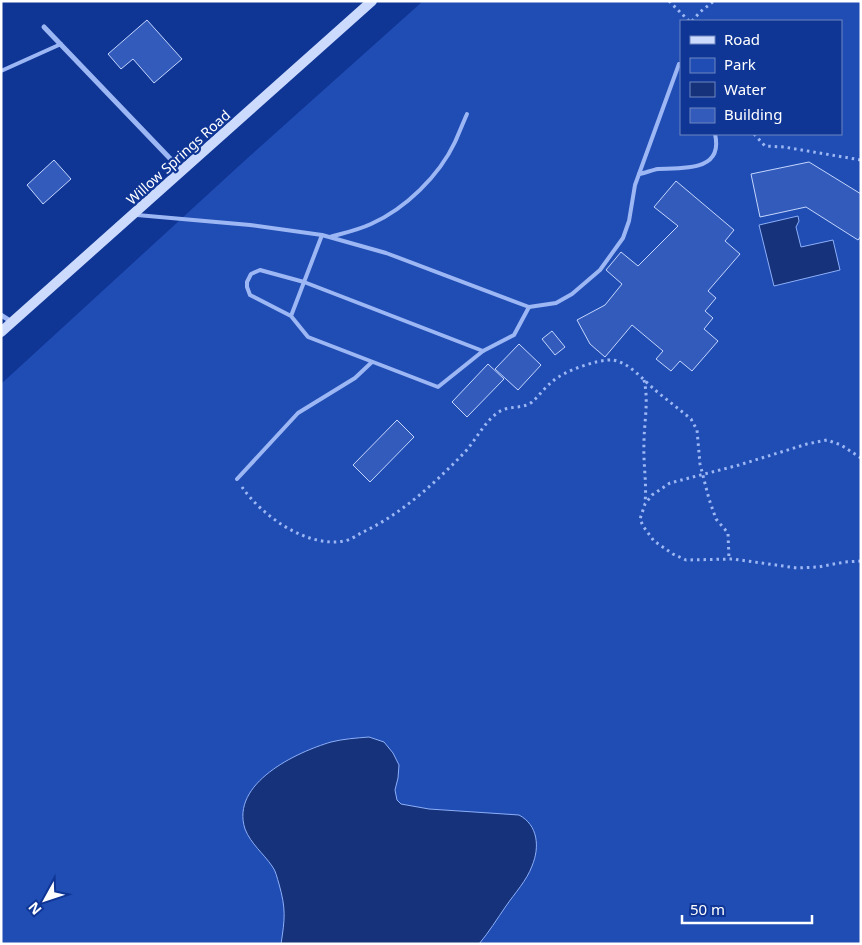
<svg xmlns="http://www.w3.org/2000/svg" width="862" height="945" viewBox="0 0 862 945" font-family="'Noto Sans',sans-serif">
	<style>
		.green { fill: #204db4; fill-rule: evenodd }
		.water { fill: #16327b; stroke: #8daff8 }
		.building { fill: #335bbc; stroke: #c4d6fe }
		.lines { fill: none; stroke-linecap: round; stroke-linejoin: round }
		.path { stroke: #9cb7f4; stroke-width: 3; stroke-dasharray: 2.5 4; stroke-linecap: butt }
		.service { stroke: #9cb7f4; stroke-width: 4 }
		.minor { stroke: #9cb7f4; stroke-width: 5 }
		.secondary { stroke: #ccdafd; stroke-width: 10 }
		.labels { text-anchor: middle; dominant-baseline: central; stroke-width: 4.5; stroke-linejoin: round; paint-order: stroke }
		.street-label { font-size: 14px; fill: #fff; stroke: #0f3595 }
	</style>
	<rect width="100%" height="100%" fill="#0f3595"/>
	<path class="green" d="M423,1h438v943h-860v-560l240,-220zM681,21h160v113h-160z"/>
	<g class="water">
		<polygon points="798,216 799,221 796,227 801,247 833,240 840,270 774,286 759,225"/>
		<path d="M369,737l15,5 9,11 6,12 -1,13 -3,12 2,10 4,4 28,5 90,6c19,10 21,32 13,51 -5,14 -17,27 -26,40 -9,13 -17,26 -27,38h-198c4,-26 5,-35 -2,-60 -2,-6 -3,-13 -7,-18 -9,-13 -21,-22 -27,-37 -15,-46 52,-77 86,-87 12,-3 25,-4 38,-5z"/>
	</g>
	<g class="building">
		<polygon points="147,20 182,59 154,83 133,59 121,69 108,54"/>
		<polygon points="54,160 71,179 43,204 27,185"/>
		<polygon points="809,162 861,194 861,236 858,240 806,207 760,217 751,174"/>
		<polygon points="676,181 734,230 725,241 740,254 708,291 716,298 705,311 713,318 704,329 718,341 692,371 680,361 671,371 656,359 663,351 632,325 605,357 590,344 577,320 605,305 622,284 606,270 621,252 638,266 678,226 654,207"/>
		<polygon points="552,331 565,347 555,355 542,339"/>
		<polygon points="519,344 541,365 518,390 495,369"/>
		<polygon points="488,364 504,379 467,417 452,402"/>
		<polygon points="397,420 414,437 370,482 353,465"/>
	</g>
	<g class="lines">
		<g class="path">
			<polyline points="669,1 689,21"/>
			<polyline points="692,21 700,12 714,1"/>
			<polyline points="754,134 765,146 784,147 861,160"/>
			<path d="M644,380c5,21 0,42 0,63 -1,20 3,40 1,60"/>
			<polyline points="861,458 841,445 827,440 807,444 739,465 670,483 652,495 645,504 640,519 643,526 654,541 673,554 686,560 733,559 797,568 818,567 845,562 861,561"/>
			<path d="M242,487c20,29 65,61 102,54 6,-1 12,-5 17,-8 39,-18 72,-48 102,-79 12,-12 19,-29 33,-40 12,-10 26,-4 36,-12 7,-6 13,-15 21,-21 11,-10 45,-22 60,-21 17,3 30,20 42,30 12,10 24,19 36,29l6,11 3,34 9,35 7,20 12,14 1,26"/>
		</g>
		<g class="service">
			<polyline points="1,71 61,44"/>
			<path d="M639,174c6,-1 13,-4 19,-5 24,-1 66,3 57,-35"/>
			<polyline points="137,215 250,225 322,235 386,253 529,307 556,303 572,294 600,270 623,238 629,221 635,185 679,64"/>
			<path d="M330,237c14,-4 28,-7 41,-13 34,-15 68,-48 84,-82 4,-9 8,-19 12,-28"/>
			<polyline points="291,316 250,295 247,287 247,282 251,274 260,270 304,282 483,351 438,387 308,337 291,316 322,235"/>
			<polyline points="483,351 514,335 529,307"/>
			<polyline points="237,479 298,413 355,378 372,362"/>
		</g>
		<g class="minor">
			<polyline points="44,27 182,171"/>
			<polyline points="1,315 12,322"/>
		</g>
		<polyline class="secondary" points="1,332 372,1"/>
	</g>
	<g class="labels">
		<g class="street-label">
			<text transform="translate(178 157) rotate(-42)">Willow Springs Road</text>
		</g>
	</g>
	<rect width="862" height="945" fill="none" stroke="#ffffff" stroke-width="5"/>
	<rect x="680" y="20" width="162" height="115" fill="#0f3595" stroke="#6f86bf"/>
	<rect x="690" y="36" width="25" height="8" fill="#ccdafd" stroke="#6f86bf"/>
	<text x="724" y="45" font-size="15" fill="#ffffff">Road</text>
	<rect x="690" y="58" width="25" height="15" fill="#204db4" stroke="#6f86bf"/>
	<text x="724" y="70" font-size="15" fill="#ffffff">Park</text>
	<rect x="690" y="82" width="25" height="15" fill="#16327b" stroke="#6f86bf"/>
	<text x="724" y="95" font-size="15" fill="#ffffff">Water</text>
	<rect x="690" y="108" width="25" height="15" fill="#335bbc" stroke="#6f86bf"/>
	<text x="724" y="120" font-size="15" fill="#ffffff">Building</text>
	<g transform="translate(45 900) rotate(230)" stroke="#0f3595" stroke-width="4" paint-order="stroke">
	<path d="M0-4L9 19L0 12L-9 19Z" fill="#ffffff"/>
	<text y="-8" font-size="14" font-weight="bold" text-anchor="middle" fill="#ffffff">N</text>
	</g>
	<path d="M682 915v8h130v-8" fill="none" stroke="#ffffff" stroke-width="2.5"/>
	<text x="690" y="915" font-size="15" fill="#ffffff" stroke="#0f3595" stroke-width="4" paint-order="stroke">50 m</text>
</svg>
